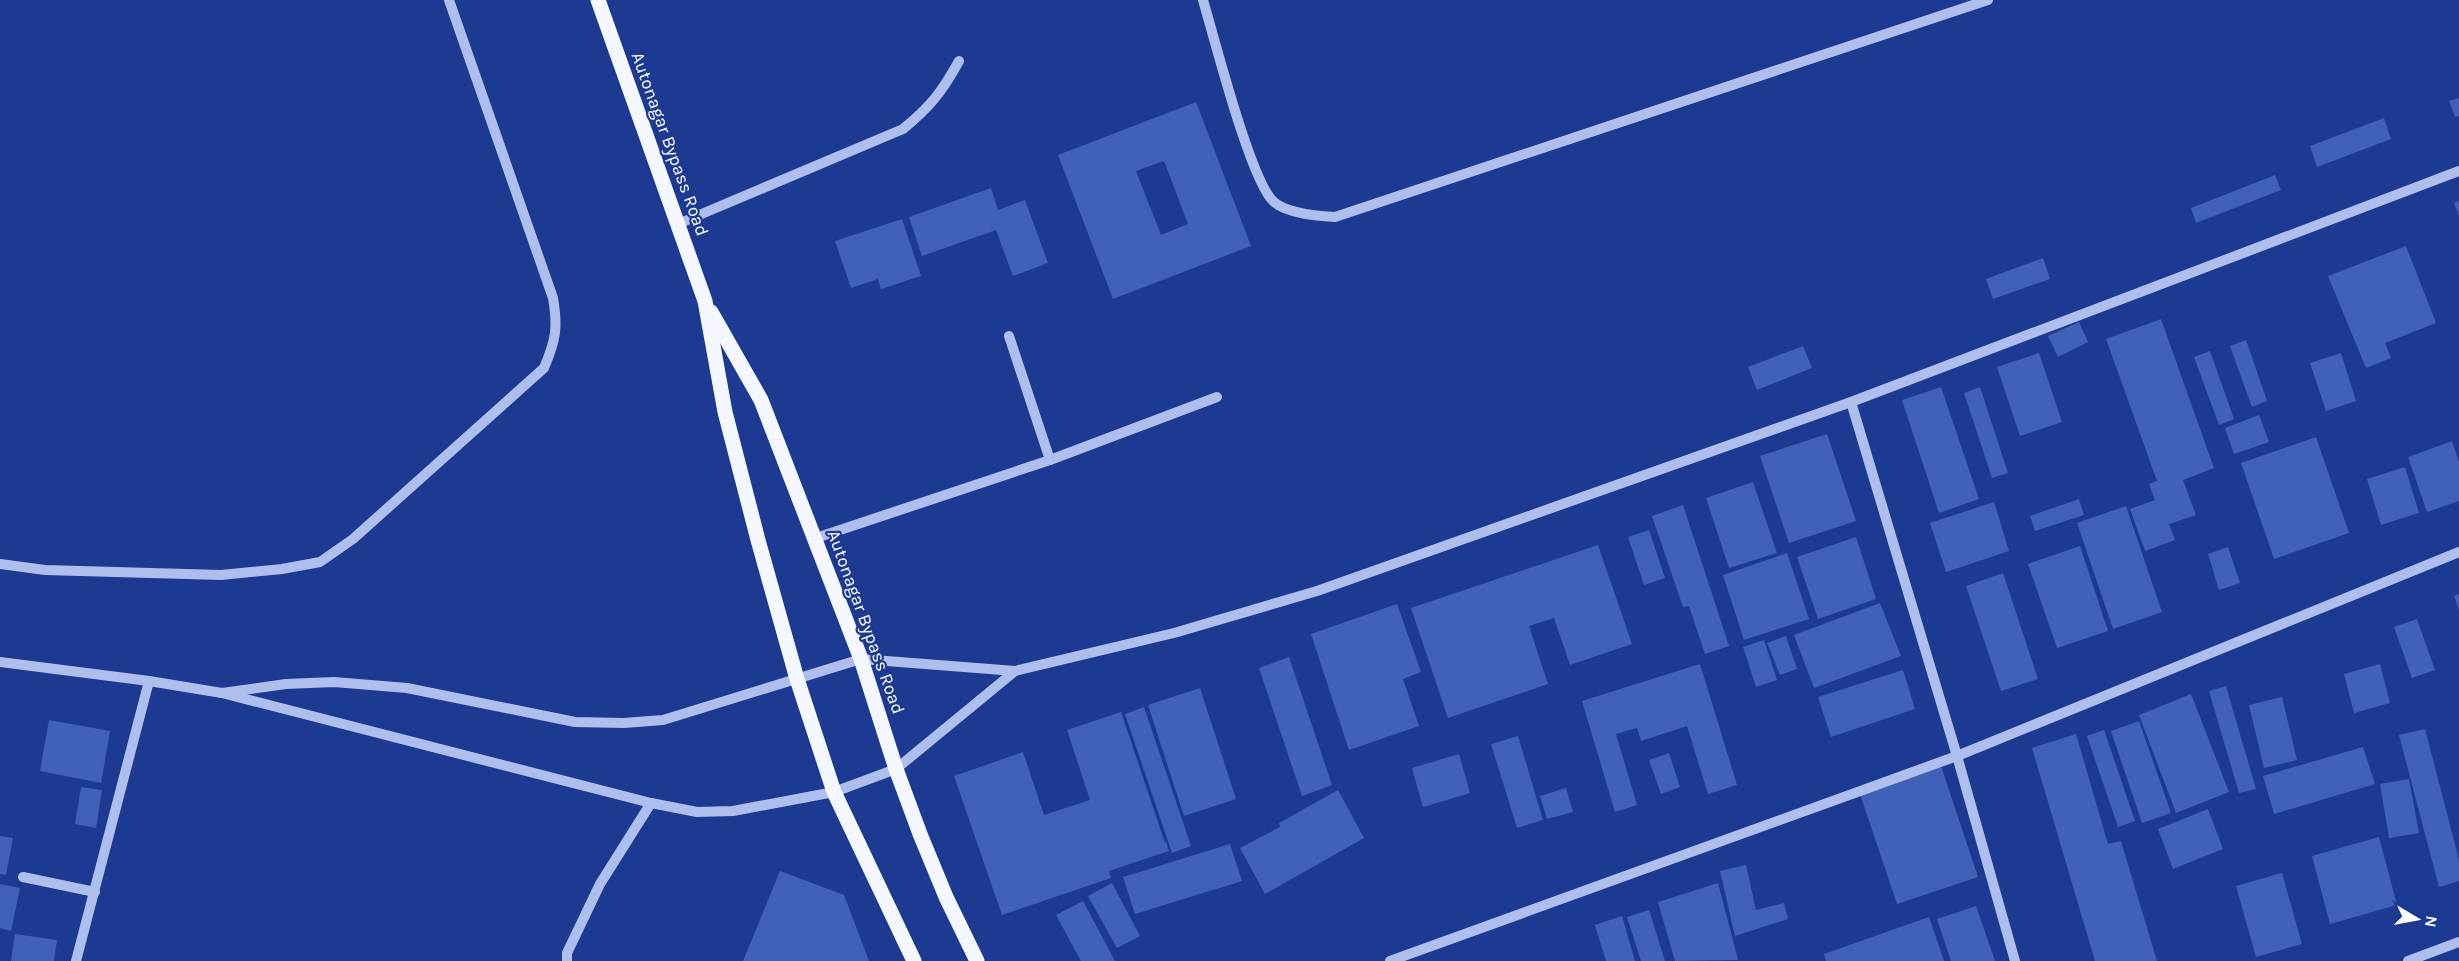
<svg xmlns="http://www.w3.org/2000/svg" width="2459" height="961" viewBox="0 0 2459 961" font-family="Karla,sans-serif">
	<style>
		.building { fill: #4160b7; fill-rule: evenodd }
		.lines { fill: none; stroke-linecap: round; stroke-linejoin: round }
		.minor { stroke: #aebfee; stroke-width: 10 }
		.major { stroke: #f5f7ff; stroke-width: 15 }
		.labels { text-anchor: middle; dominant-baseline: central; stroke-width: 4.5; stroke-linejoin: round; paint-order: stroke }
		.street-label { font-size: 18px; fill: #fff; stroke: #1d3a92 }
	</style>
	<rect width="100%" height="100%" fill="#1d3a92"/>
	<g class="building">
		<polygon points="2459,98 2459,116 2455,117 2449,101"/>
		<path d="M1196,102l55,144 -138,53 -55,-144zM1164,161l24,63 -27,11 -25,-64z"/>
		<polygon points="2384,118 2391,139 2317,167 2310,146"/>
		<polygon points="2275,175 2281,190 2196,223 2191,208"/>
		<polygon points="991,188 998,210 1025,200 1048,263 1013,276 996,230 922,256 909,217"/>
		<polygon points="2459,201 2459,216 2454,203"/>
		<polygon points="902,219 921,276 881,289 878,279 851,288 835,241"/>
		<polygon points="2406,246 2436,323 2385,343 2391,358 2366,368 2328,276"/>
		<polygon points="2043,258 2050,279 1993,299 1986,279"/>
		<polygon points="2161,319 2214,468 2183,480 2196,515 2169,524 2175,540 2145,551 2130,509 2155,500 2149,484 2157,481 2106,339"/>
		<polygon points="2079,322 2088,342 2058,357 2048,336"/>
		<polygon points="2246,340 2267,401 2252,407 2230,346"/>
		<polygon points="1803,346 1812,368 1757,390 1748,367"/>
		<polygon points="2210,351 2234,419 2219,425 2194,357"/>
		<polygon points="2039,353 2062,422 2020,436 1997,367"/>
		<polygon points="2341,353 2356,401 2326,411 2310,363"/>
		<polygon points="1941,387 1979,499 1939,513 1902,400"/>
		<polygon points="1980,387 2008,473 1992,478 1964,393"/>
		<polygon points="2259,415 2269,442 2234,454 2225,428"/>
		<polygon points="1827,434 1856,521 1789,543 1760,456"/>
		<polygon points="2316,437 2349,533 2274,559 2241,463"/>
		<polygon points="2452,441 2459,462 2459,501 2427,512 2408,457"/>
		<polygon points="2405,467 2419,513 2381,525 2367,479"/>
		<polygon points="1753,482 1777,553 1729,568 1706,498"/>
		<polygon points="2079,499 2084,515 2035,531 2030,516"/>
		<polygon points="1994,502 2009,551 1946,572 1930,523"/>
		<polygon points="1683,505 1729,646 1705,654 1689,606 1683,607 1652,516"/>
		<polygon points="2126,506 2162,612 2113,629 2077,523"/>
		<polygon points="1649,530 1665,578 1644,585 1628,537"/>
		<polygon points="1856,537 1876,599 1818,619 1797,557"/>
		<polygon points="1598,545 1632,644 1570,665 1554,618 1529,626 1548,684 1448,718 1411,608"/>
		<polygon points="2080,546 2108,631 2057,648 2028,564"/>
		<polygon points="2228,547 2240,583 2219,590 2208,554"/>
		<polygon points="1787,553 1809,619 1744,640 1723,575"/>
		<polygon points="2003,573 2038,679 2001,691 1966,586"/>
		<polygon points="2459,594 2459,610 2454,596"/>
		<polygon points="1880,603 1901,656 1814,688 1794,635"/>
		<polygon points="1397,604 1421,672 1403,679 1419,726 1349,750 1311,634"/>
		<polygon points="2417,619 2435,670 2412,678 2394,627"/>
		<polygon points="1786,636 1797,669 1780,675 1767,643"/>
		<polygon points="1764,640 1777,680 1756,687 1743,647"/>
		<polygon points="1289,657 1332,785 1302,796 1259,668"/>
		<polygon points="1700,664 1737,785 1708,794 1687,726 1641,741 1637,728 1616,734 1637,805 1615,812 1582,701"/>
		<polygon points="2380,664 2390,703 2354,713 2344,674"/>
		<polygon points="1903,670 1915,709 1831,737 1818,697"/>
		<polygon points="2226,686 2256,789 2239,793 2209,691"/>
		<polygon points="1200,688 1236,799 1184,816 1148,705"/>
		<polygon points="2191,694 2229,792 2176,813 2139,715"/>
		<polygon points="2282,697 2297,760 2264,768 2249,705"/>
		<polygon points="1144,707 1191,846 1172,853 1125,714"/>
		<polygon points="1121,712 1165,843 1166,842 1169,851 1109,871 1111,878 1002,915 954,776 1023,752 1044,815 1090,800 1067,730"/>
		<polygon points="49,720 110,731 101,783 40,771"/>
		<polygon points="2139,721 2171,813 2142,823 2111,731"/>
		<polygon points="2425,729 2459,860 2459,881 2439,887 2399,735"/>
		<polygon points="2104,730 2135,821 2118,827 2087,736"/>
		<polygon points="2076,734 2108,844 2121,841 2157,961 2095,961 2032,748"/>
		<polygon points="1518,736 1543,820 1517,828 1491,744"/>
		<polygon points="2363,747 2375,784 2274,814 2263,776"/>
		<polygon points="1669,753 1680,787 1661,794 1649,760"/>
		<polygon points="1459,754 1470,793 1423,807 1412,768"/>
		<polygon points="1941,766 1978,877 1897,904 1860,794"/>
		<polygon points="2409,779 2419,833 2389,838 2380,784"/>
		<polygon points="81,787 102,790 96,828 75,824"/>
		<polygon points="1566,788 1573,812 1547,819 1540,796"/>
		<polygon points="1338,790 1364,838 1265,894 1240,848 1280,827 1279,823"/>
		<polygon points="2208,809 2223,849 2173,869 2158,829"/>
		<polygon points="0,836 13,838 6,875 0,874"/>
		<polygon points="2379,837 2397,905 2330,924 2312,856"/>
		<polygon points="1230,844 1242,881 1135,914 1123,877"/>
		<polygon points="1746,865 1756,910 1784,903 1788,919 1735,936 1720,871"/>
		<polygon points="780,871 844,895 869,961 743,961"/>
		<polygon points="2282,873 2302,944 2256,957 2236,886"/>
		<polygon points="1112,883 1140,936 1117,948 1088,896"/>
		<polygon points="1718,883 1738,960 1675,961 1658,902"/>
		<polygon points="0,884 20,888 11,931 0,928"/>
		<polygon points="1083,901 1115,961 1081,961 1056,915"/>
		<polygon points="1976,906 1995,961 1951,961 1937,919"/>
		<polygon points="1649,910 1665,961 1641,961 1627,917"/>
		<polygon points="1622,916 1635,961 1606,961 1595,925"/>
		<polygon points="1929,917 1944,961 1826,961 1824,954"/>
		<polygon points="15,934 57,940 54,961 11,961"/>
	</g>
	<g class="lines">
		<g class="minor">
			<path d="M1203,0c11,37 48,183 71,202 14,12 44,14 61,15l653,-217"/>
			<path d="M678,224l225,-95c27,-22 39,-37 56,-68"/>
			<polyline points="1009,336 1050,460"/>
			<polyline points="1851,402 1957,756 2015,961"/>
			<polyline points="816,538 1050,460 1217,397"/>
			<path d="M0,564l45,6 176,5 61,-6 38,-7 33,-23 191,-171c12,-28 14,-41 9,-70l-104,-298"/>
			<polyline points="0,662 149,681 222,693 651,803 697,812 733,811 834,792 896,769 1015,671"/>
			<polyline points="222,693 286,684 334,682 407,688 575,722 624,723 663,720 861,659 1015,671 1174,633 1317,591 1851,402 2459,171"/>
			<polyline points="23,877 95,892"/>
			<polyline points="76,961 149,681"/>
			<polyline points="567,961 567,953 600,884 651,803"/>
			<polyline points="1390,961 1957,756 2459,552"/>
			<polyline points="2408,961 2459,942"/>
		</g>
		<g class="major">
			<polyline points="598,0 705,301 725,412 758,540 797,679 834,792 914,961"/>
			<polyline points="711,312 761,400 861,659 896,769 920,834 946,897 977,961"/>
		</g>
	</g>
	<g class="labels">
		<g class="street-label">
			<text transform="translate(670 144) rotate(70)">Autonagar Bypass Road</text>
			<text transform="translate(866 622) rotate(70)">Autonagar Bypass Road</text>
		</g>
	</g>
	<g transform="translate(2417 919) rotate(100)" stroke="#1d3a92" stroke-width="4.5" paint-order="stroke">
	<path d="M0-4.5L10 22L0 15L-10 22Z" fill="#ffffff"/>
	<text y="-9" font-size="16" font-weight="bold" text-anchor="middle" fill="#ffffff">N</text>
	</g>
</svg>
